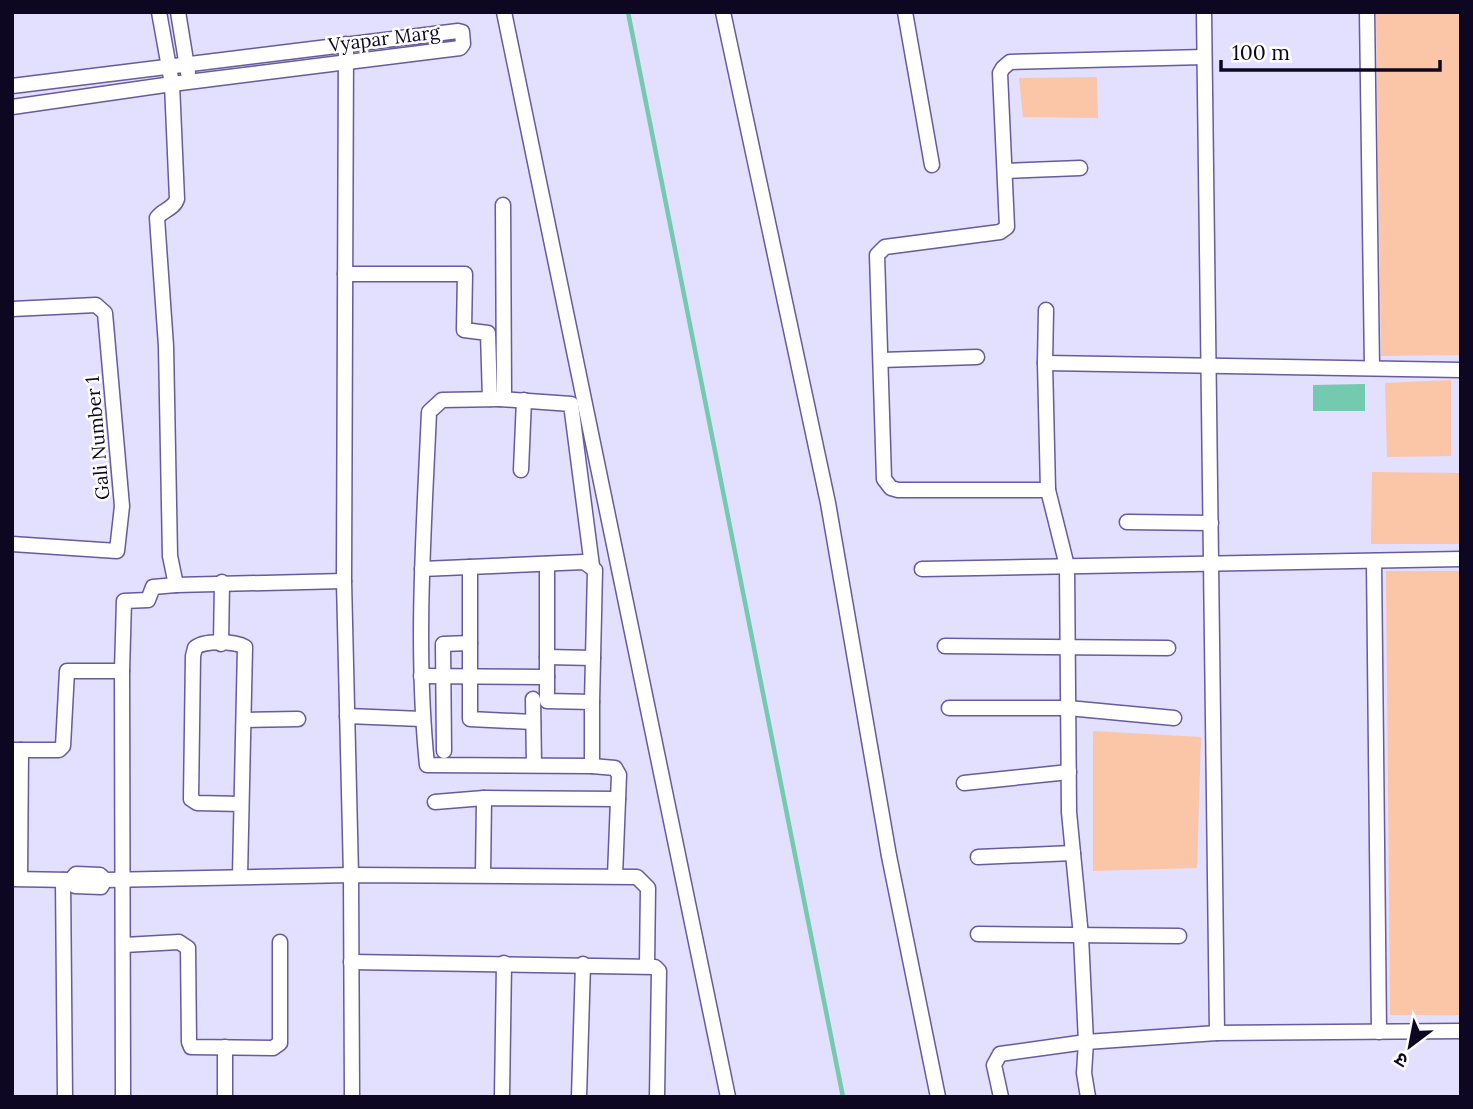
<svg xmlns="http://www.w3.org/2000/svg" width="1473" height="1109" viewBox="0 0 1473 1109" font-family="Lora,'Noto Sans Devanagari',serif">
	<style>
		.green { fill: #fbc5a7 }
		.water { fill: #73caae }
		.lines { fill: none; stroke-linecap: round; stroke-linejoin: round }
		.stream { stroke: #73caae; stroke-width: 4.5 }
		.minor-casing { stroke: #675a9d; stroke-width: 17 }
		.minor { stroke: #fff; stroke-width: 14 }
		.labels { text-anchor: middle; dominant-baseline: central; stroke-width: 5; stroke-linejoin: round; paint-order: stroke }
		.street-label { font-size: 19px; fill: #0e0721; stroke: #fff }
	</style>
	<rect width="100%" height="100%" fill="#e3dffe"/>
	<g class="green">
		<polygon points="1376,12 1461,12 1461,355 1381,356"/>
		<polygon points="1097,77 1098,118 1023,117 1019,78"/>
		<polygon points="1451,380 1451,456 1387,457 1385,383"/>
		<polygon points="1372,472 1461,473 1461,544 1371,544"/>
		<polygon points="1386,571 1461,571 1461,1015 1390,1015"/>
		<polygon points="1093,731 1201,737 1197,868 1093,871"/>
	</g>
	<polygon class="water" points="1365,384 1365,411 1313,411 1313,385"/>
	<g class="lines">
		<polyline class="stream" points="628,12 843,1097"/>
		<g class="minor-casing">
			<g id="minor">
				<path d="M159,12l13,72 5,115c-3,10 -15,11 -20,19l9,128 4,210 6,29 168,-4"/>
				<polyline points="178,12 188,73"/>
				<polyline points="504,12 728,1097"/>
				<polyline points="723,12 828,503 889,856 938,1097"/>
				<polyline points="905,12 932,165"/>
				<polyline points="1204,12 1217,1033"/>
				<polyline points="1367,12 1372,368"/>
				<polyline points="346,44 344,581 351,875 352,1097"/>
				<polyline points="12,86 458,31 462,32 463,44 460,48 172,84 12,107"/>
				<polyline points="1005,171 1080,168"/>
				<path d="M503,205l1,189 -4,5 -58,1 -13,12c-5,117 -14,236 -2,353l165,1 23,2 4,7 -4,101"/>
				<polyline points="345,274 465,274 464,330 488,333 490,399"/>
				<polyline points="12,309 96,305 105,313 122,506 117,551 12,544"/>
				<polyline points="1046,310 1045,363 1048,490"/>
				<polyline points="881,360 977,357"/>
				<polyline points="1045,363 1461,370"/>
				<polyline points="500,399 571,404 592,566"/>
				<polyline points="521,470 524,400"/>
				<polyline points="1127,522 1211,523"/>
				<polyline points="1374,561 1379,1032"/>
				<polyline points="547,564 547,701 592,702 592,766"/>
				<polyline points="470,567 470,719 533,722"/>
				<polyline points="422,569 584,562 595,570 592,702"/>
				<polyline points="922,569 1461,559"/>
				<polyline points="221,644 222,582"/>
				<polyline points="945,646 1168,648"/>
				<polyline points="547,657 593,658"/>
				<polyline points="421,676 547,677"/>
				<polyline points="533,699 534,765"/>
				<polyline points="949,708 1068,708 1174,718"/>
				<polyline points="347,716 422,719"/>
				<polyline points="244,720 298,719"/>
				<polyline points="12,750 59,750 63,746 67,671 122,671"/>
				<polyline points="444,751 443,644 470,643"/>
				<polyline points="964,783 1069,772"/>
				<polyline points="435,802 484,798 618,799"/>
				<polyline points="978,857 1073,853"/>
				<polyline points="483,875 484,798"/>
				<path d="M240,876l5,-229c-10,-6 -42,-7 -50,1l-2,8 -2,143 6,4 44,1"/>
				<polyline points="20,878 21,750"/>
				<polyline points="12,879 71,880 76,874 100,875 105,880 351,875 637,877 648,888 647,965"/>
				<polyline points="63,880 65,1097"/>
				<polyline points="71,880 75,886 101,887 105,880"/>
				<polyline points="978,934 1179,936"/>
				<polyline points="124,945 179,942 188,948 189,1042 191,1047 273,1048 280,1043 280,942"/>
				<polyline points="351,962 655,967 659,971 657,1097"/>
				<polyline points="123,1097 122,671 124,601 148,600 153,587 176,585"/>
				<polyline points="225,1097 225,1047"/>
				<polyline points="502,1097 504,963"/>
				<polyline points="579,1097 583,964"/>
				<polyline points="1001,1097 994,1065 1000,1054 1086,1042 1217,1033 1461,1031"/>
				<polyline points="1088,1097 1084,1073 1086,1042 1081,936 1069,812 1067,566 1048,490 898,490 891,488 884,479 877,255 885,247 1000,232 1007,227 1000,73 1003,68 1010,62 1204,57"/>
			</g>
		</g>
		<use href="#minor" class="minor"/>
	</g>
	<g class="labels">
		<g class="street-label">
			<text transform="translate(384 38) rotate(-7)">Vyapar Marg</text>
			<text transform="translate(97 438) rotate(-95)">Gali Number 1</text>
		</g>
	</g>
	<rect width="1473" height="1109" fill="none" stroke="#0e0721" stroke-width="28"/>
	<g transform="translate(1410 1046) rotate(212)" stroke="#ffffff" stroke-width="5" paint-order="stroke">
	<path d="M0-5L12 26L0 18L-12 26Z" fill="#0e0721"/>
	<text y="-10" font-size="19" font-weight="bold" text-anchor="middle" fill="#0e0721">उ</text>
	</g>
	<path d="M1221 60v10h219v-10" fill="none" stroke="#0e0721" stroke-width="3.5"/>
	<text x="1232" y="60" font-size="21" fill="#0e0721" stroke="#ffffff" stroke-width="5" paint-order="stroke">100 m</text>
</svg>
